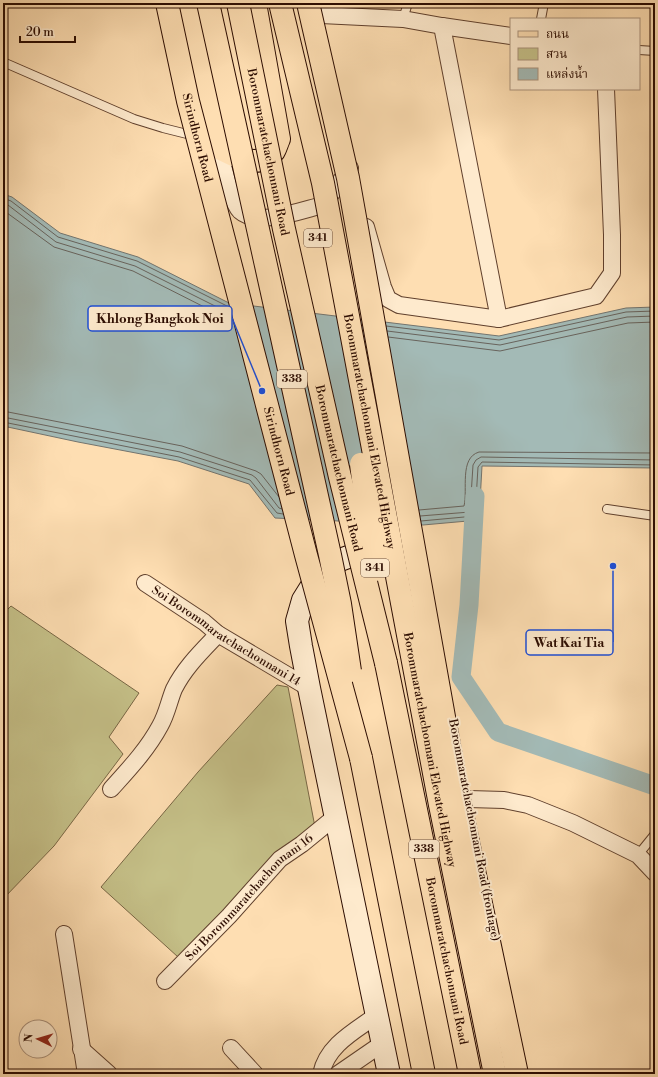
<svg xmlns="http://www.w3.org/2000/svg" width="658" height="1077" viewBox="0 0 658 1077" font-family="'Libre Bodoni','Noto Serif Thai',serif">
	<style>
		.green { fill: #c5c088; stroke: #786644 }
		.water { fill: #a3bab6; stroke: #73746e }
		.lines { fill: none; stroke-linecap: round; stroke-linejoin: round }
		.shore { stroke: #68635c; stroke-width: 1 }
		.canal { stroke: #a3bab6; stroke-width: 19 }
		.lane-casing { stroke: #60402d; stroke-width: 10 }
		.street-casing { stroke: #60402d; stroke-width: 18 }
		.secondary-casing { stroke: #2c0c01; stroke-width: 24 }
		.primary-casing { stroke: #2c0c01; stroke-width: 24 }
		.lane { stroke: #feeacd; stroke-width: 8 }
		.street { stroke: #feeacd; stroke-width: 16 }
		.secondary { stroke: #feeacd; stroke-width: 22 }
		.primary { stroke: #fedeb2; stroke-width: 22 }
		.primary-bridge-casing { stroke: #2c0c01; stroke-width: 24; stroke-linecap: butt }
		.primary-bridge { stroke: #fedeb2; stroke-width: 22 }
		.labels { text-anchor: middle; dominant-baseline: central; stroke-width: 4; stroke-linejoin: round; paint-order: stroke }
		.shield { fill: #feeacd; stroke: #6b4f3e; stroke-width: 1 }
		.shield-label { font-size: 11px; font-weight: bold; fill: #2c0c01 }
		.street-label { font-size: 12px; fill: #2c0c01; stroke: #feeacd }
		.leader { fill: none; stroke: #1d4ed8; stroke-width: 1.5 }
		.callout-dot { fill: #1d4ed8; stroke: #feeacd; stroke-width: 1.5 }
		.callout { fill: #feeacd; stroke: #1d4ed8; stroke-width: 1.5 }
		.callout-label { font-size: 13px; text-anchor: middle; font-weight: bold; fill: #2c0c01 }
	</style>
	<rect width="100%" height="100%" fill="#fedeb2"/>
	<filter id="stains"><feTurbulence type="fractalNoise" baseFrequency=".005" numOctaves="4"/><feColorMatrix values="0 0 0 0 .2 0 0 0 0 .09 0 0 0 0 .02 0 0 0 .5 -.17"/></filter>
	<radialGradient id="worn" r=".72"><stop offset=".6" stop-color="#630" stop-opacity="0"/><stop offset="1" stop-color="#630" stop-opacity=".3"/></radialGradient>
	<g class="green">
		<polygon points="11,606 139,693 109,737 123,754 54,846 3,899 3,614"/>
		<polygon points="277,685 288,687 315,827 178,957 101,887 198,772"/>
	</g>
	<polygon class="water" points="3,194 12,197 60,233 138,257 229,303 499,336 626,308 655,307 655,468 482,466 479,520 423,525 275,518 249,484 178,461 78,442 3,426"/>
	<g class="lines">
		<g class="shore">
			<polyline points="3,198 11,201 58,237 137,261 229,307"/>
			<polyline points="3,203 8,205 56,242 135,266 225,311 230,312"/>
			<polyline points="3,210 54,247 133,271 222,316 232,318"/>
			<polyline points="386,326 499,340 626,312 655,311"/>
			<polyline points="387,331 500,345 627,317 655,316"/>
			<polyline points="388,337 500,351 628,323 655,322"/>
			<polyline points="3,411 182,446 256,471 261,474 279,497"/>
			<polyline points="3,417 180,452 252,475 256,478 279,508 282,509"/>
			<polyline points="3,422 179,457 250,480 277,513 283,514"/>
			<path d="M419,510l45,-4c4,-16 -5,-48 15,-54l176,1"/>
			<polyline points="420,516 470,512 473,465 476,460 481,457 655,460"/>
			<polyline points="421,521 475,516 478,467 482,462 655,465"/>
		</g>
		<polyline class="canal" points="475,496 469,605 461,677 498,732 655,786"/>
		<g class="lane-casing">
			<g id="lane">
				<polyline points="403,19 408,3"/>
				<polyline points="541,19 544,3"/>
				<polyline points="639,50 655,51"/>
				<polyline points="3,62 134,119 163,128 195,136"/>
				<polyline points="607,509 655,516"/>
				<polyline points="638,855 655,834"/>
			</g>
		</g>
		<g class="street-casing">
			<g id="street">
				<polyline points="321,15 403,19 442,26 511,36"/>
				<polyline points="442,26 499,319"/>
				<path d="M219,148c3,14 12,54 21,63 18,16 62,-1 83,-6l27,-37"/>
				<polyline points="366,227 383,287 388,299 399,305 499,319 596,296 612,273 612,235 606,89"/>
				<path id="s1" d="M145,583l59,39 14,12 91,54"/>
				<path d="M111,789c18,-20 36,-39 49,-63 7,-12 9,-25 14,-37 11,-22 28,-38 44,-55"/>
				<polyline points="469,799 504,800 528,805 573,823 638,855 655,873"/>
				<polyline points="64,934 86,1074"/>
				<path id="s2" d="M165,981l64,-65 51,-57 22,-15 33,-27"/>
				<polyline points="231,1048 255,1074"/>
				<polyline points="81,1049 109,1074"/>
				<path d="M321,1074c6,-29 34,-43 56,-59"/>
				<polyline points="338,1074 383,1043"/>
			</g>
		</g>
		<g class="secondary-casing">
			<polyline id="secondary" points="377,552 359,553 340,560 318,576 303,600 297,621 301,646 309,688 389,1074"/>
		</g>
		<g class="primary-casing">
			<g id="primary">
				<path d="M188,3l31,145c17,8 39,23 55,3 2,-3 3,-8 5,-12l-24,-136"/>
				<path id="s3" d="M386,663l84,411"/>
				<polyline points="361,758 424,1074"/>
			</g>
		</g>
		<use href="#lane" class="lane"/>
		<use href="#street" class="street"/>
		<use href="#secondary" class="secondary"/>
		<use href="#primary" class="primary"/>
		<g class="primary-bridge-casing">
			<g id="primary-bridge">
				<path id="s4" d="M167,3l21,98 118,454 55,203"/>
				<polyline points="208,3 330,555 340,604 350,671"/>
				<path id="s5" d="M238,3l46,226 56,248 46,186"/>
				<path id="s6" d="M280,3l43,180 117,622 55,269"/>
				<polyline points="308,3 348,178 457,790 517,1074"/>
				<polyline points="361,464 375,570"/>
			</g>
		</g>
		<use href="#primary-bridge" class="primary-bridge"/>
	</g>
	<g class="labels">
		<g class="shield">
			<rect x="304" y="229" width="28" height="18" rx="3"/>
			<rect x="277" y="370" width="30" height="18" rx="3"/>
			<rect x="361" y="559" width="28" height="18" rx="3"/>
			<rect x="409" y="840" width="30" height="18" rx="3"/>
		</g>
		<g class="shield-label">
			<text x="318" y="238">341</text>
			<text x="292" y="379">338</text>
			<text x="375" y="568">341</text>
			<text x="424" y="849">338</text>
		</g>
		<g class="street-label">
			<text stroke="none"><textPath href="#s4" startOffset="138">Sirindhorn Road</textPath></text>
			<text stroke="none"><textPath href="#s5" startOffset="152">Borommaratchachonnani Road</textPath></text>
			<text stroke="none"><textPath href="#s6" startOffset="438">Borommaratchachonnani Elevated Highway</textPath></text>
			<text stroke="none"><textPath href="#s4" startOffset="462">Sirindhorn Road</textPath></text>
			<text stroke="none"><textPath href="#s5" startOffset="476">Borommaratchachonnani Road</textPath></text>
			<text stroke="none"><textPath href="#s1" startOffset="97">Soi Borommaratchachonnani 14</textPath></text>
			<text stroke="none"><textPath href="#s6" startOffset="762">Borommaratchachonnani Elevated Highway</textPath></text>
			<text transform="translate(474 830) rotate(79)">Borommaratchachonnani Road (frontage)</text>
			<text stroke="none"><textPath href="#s2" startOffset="119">Soi Borommaratchachonnani 16</textPath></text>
			<text stroke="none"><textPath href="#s3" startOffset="304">Borommaratchachonnani Road</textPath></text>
		</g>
	</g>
	<path class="leader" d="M262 391L232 318M613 566L613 642"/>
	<g class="callout-dot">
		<circle cx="262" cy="391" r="4"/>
		<circle cx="613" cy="566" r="4"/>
	</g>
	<g class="callout">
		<rect x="88" y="306" width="144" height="25" rx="4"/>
		<rect x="526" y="630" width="87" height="25" rx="4"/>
	</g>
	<g class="callout-label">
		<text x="160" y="323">Khlong Bangkok Noi</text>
		<text x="569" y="647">Wat Kai Tia</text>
	</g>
	<rect width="658" height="1077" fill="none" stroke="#fedeb2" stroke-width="16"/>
	<rect x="4" y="4" width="650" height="1069" fill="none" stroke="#2c0c01" stroke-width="2"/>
	<rect x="8" y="8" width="642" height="1061" fill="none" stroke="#2c0c01"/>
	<rect x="510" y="18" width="130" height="72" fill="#feeacd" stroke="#aa917b"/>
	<rect x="518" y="31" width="20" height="6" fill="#fedeb2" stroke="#aa917b"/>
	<text x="546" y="38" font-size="12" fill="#2c0c01">ถนน</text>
	<rect x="518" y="48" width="20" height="12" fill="#c5c088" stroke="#aa917b"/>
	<text x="546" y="58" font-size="12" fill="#2c0c01">สวน</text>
	<rect x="518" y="68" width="20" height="12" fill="#a3bab6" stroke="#aa917b"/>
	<text x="546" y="78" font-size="12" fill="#2c0c01">แหล่งน้ำ</text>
	<g transform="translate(38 1039) rotate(275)"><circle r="19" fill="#feeacd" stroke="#aa917b"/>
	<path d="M0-3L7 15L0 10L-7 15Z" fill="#8f2418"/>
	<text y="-6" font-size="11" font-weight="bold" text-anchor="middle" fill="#2c0c01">N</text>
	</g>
	<path d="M20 36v6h55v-6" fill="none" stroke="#2c0c01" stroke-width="2"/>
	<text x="26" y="36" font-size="12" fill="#2c0c01" stroke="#feeacd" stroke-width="3" paint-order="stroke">20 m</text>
	<rect width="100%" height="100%" filter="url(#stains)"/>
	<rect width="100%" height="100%" fill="url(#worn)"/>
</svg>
